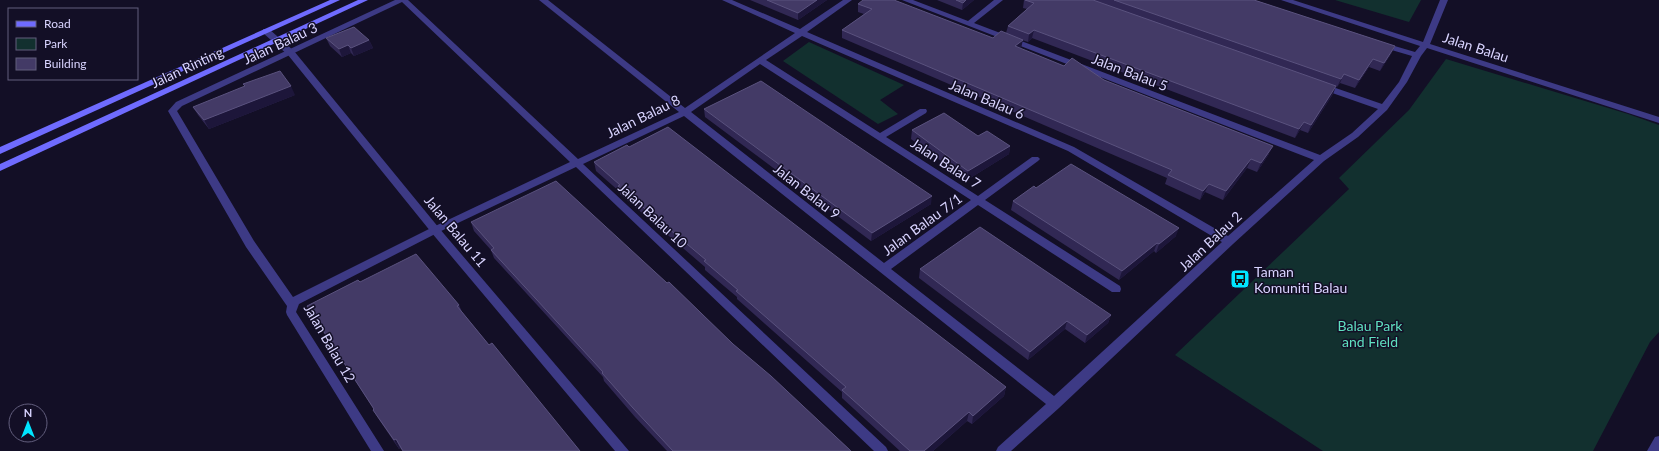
<svg xmlns="http://www.w3.org/2000/svg" width="1659" height="451" viewBox="0 0 1659 451" font-family="Lato,sans-serif">
	<style>
		.green { fill: #12302f }
		.lines { fill: none; stroke-linecap: round; stroke-linejoin: round }
		.minor { fill: #3d3a85; fill-rule: evenodd }
		.tertiary { fill: #3d3a85; fill-rule: evenodd }
		.secondary { fill: #6f6bff; fill-rule: evenodd }
		.wall { fill: #312854 }
		.shaded-wall { fill: #1d163a }
		.building { fill: #433a66; stroke: #5a527e }
		.labels { text-anchor: middle; dominant-baseline: central; stroke-width: 3; stroke-linejoin: round; paint-order: stroke }
		.street-label { font-size: 14px; fill: #d9d4ff; stroke: #130f26 }
		.poi-label { font-size: 14px; fill: #d9d4ff; stroke: #130f26; text-anchor: start }
		.park-label { font-size: 14px; fill: #5fe0c0; stroke: #130f26 }
	</style>
	<rect width="100%" height="100%" fill="#130f26"/>
	<g class="green">
		<polygon points="1335,0 1421,0 1409,22"/>
		<polygon points="809,42 904,85 880,100 898,114 878,124 783,61"/>
		<polygon points="1446,59 1628,114 1659,125 1659,332 1650,342 1593,451 1323,451 1175,355 1349,189 1339,178 1409,110"/>
	</g>
	<g class="lines">
		<g class="minor">
			<path d="M395,0h13l170,159 101,-47 -140,-112h9l137,108 110,-75 -73,-33h10l68,29 43,-29h9l-45,32 267,115 154,89 86,-76 -412,-160h11l55,21 26,-21h9l-29,23 346,132 32,-22 26,-24 -60,-21 -1,-2 1,-2h6l58,20 17,-22 13,-26 -34,-10 -1,-2 4,-2 34,10 5,-6 -139,-46h12l130,42 17,-42h8l-18,44 229,73v6l-232,-75 -6,8 -14,26 -20,28 -29,27 -34,24 -91,83 -174,164 -48,43h-15l2,-4 48,-43 -362,-288 -101,48 303,283 2,4h-14l-298,-284 -137,65 -140,72 -3,8 88,139h-13l-84,-136 -1,-3 1,-6 -41,-59 -78,-136 8,-9zM402,2l168,160 -139,66 -138,69 -39,-56 -77,-130 5,-5zM802,36l266,115 154,91 -168,154 -163,-127 87,-64 134,87h8l1,-3 -1,-3 -135,-86 53,-39 2,-2 -2,-2h-6l-54,39 -92,-59 40,-24 1,-2 -1,-2h-6l-40,24 -114,-73zM760,64l211,136 -87,63 -193,-151z"/>
			<polygon points="1659,436 1659,451 1647,451 1655,437"/>
		</g>
		<polygon class="tertiary" points="263,29 269,29 294,51 439,228 629,451 615,451 431,232 288,55 263,33"/>
		<g class="secondary">
			<polygon points="330,0 340,0 0,154 0,147"/>
			<polygon points="358,0 368,0 0,171 0,164"/>
		</g>
	</g>
	<g class="wall">
		<polygon points="750,0 827,0 798,20"/>
		<polygon points="937,0 974,0 962,10"/>
		<polygon points="1024,0 1254,0 1395,46 1391,54 1380,71 1369,67 1355,88 1340,83 1337,87 1336,86 1333,94 1308,133 1300,130 1295,138 1032,38 1028,42 1022,40 1021,48 1020,49 1064,66 1104,80 1269,154 1257,172 1247,168 1223,200 1205,192 1200,200 1165,184 1167,178 842,38 842,30 864,14 858,12 858,4 993,38 1006,33 1008,26 1027,9 1023,8"/>
		<polygon points="326,38 369,40 373,48 354,56 351,53 342,57 330,46"/>
		<polygon points="295,95 209,129 198,115 193,107"/>
		<polygon points="704,109 931,204 871,241 705,117"/>
		<polygon points="912,130 978,136 1010,146 1009,154 967,180 911,139"/>
		<polygon points="594,162 1006,387 1004,396 972,424 967,421 933,451 900,451 842,398 842,392 737,299 737,297 705,270 705,267 620,194 620,192 596,171"/>
		<polygon points="1036,188 1176,236 1156,253 1154,251 1119,280 1011,210 1013,201"/>
		<polygon points="471,222 733,344 851,451 667,451 635,417 604,381 603,377 494,258 491,250 474,231"/>
		<polygon points="920,269 1111,315 1108,323 1085,343 1065,329 1028,360 919,278"/>
		<polygon points="360,282 459,305 462,312 489,345 580,451 403,451 400,448 399,449 378,418 373,410 374,410 307,306"/>
	</g>
	<g class="shaded-wall">
		<polygon points="817,0 827,0 798,20 798,13"/>
		<polygon points="966,0 974,0 962,10 963,3"/>
		<polygon points="1034,30 1032,38 1028,42 1029,34"/>
		<polygon points="369,40 373,48 354,56 351,48"/>
		<polygon points="1023,40 1021,48 1013,55 1015,46"/>
		<polygon points="348,45 351,53 342,57 339,49"/>
		<polygon points="1395,46 1391,54 1380,71 1384,63"/>
		<polygon points="1373,59 1369,67 1355,88 1359,80"/>
		<polygon points="1344,74 1340,83 1337,87 1341,79"/>
		<polygon points="291,86 295,95 209,129 204,120"/>
		<polygon points="1336,86 1333,94 1308,133 1311,125"/>
		<polygon points="1304,122 1300,130 1295,138 1299,129"/>
		<polygon points="1010,146 1009,154 967,180 968,171"/>
		<polygon points="1273,146 1269,154 1257,172 1261,163"/>
		<polygon points="1251,159 1247,168 1223,200 1226,191"/>
		<polygon points="1209,184 1205,192 1200,200 1203,191"/>
		<polygon points="932,196 931,204 871,241 872,233"/>
		<polygon points="1179,228 1176,236 1156,253 1159,244"/>
		<polygon points="1157,243 1154,251 1119,280 1122,271"/>
		<polygon points="1111,315 1108,323 1085,343 1087,335"/>
		<polygon points="1067,321 1065,329 1028,360 1030,352"/>
		<polygon points="1006,387 1004,396 972,424 973,416"/>
		<polygon points="969,412 967,421 933,451 924,451"/>
		<polygon points="396,439 400,448 399,449 394,440"/>
	</g>
	<g class="building">
		<polygon points="767,0 817,0 798,13"/>
		<polygon points="863,0 894,0 993,38 1001,31 1023,40 1015,46 1064,66 1072,58 1104,80 1273,146 1261,163 1251,159 1226,191 1209,184 1203,191 1168,175 1172,170 842,30 872,9 858,4"/>
		<polygon points="956,0 966,0 963,3"/>
		<polygon points="1025,0 1093,0 1336,86 1311,125 1304,122 1299,129 1034,30 1029,34 1008,26 1034,3"/>
		<polygon points="1114,0 1254,0 1395,46 1384,63 1373,59 1359,80 1344,74 1341,79"/>
		<polygon points="354,27 369,40 351,48 348,45 339,49 326,38"/>
		<polygon points="280,71 291,86 204,120 193,107 245,86 243,84"/>
		<polygon points="761,81 932,196 872,233 704,109"/>
		<polygon points="944,113 978,136 987,131 1010,146 968,171 912,130"/>
		<polygon points="668,127 1006,387 973,416 969,412 924,451 910,451 842,390 846,387 736,291 738,290 704,261 706,260 618,186 620,185 594,162 627,145 629,147"/>
		<polygon points="1071,164 1179,228 1159,244 1157,243 1122,271 1013,201 1034,186 1036,188"/>
		<polygon points="556,181 667,283 669,282 733,344 771,376 851,451 673,451 633,408 602,373 603,372 491,250 494,248 471,222"/>
		<polygon points="980,227 1111,315 1087,335 1067,321 1030,352 920,269"/>
		<polygon points="416,254 459,305 457,306 489,345 492,343 580,451 403,451 396,439 394,440 373,410 374,409 307,306 358,280 360,282"/>
	</g>
	<defs>
		<g id="bus-square" transform="scale(1)"><rect x="-9" y="-9" width="18" height="18" rx="4" fill="#00e5ff" stroke="#130f26"/><path d="M-5-6H5V4H4V6H2V4H-2V6H-4V4H-5ZM-3.5-4V0h7V-4ZM-3.5 1.2v1.5H-2V1.2ZM2 1.2v1.5H3.5V1.2Z" fill="#111"/></g>
	</defs>
	<g fill-rule="evenodd">
		<use href="#bus-square" x="1240" y="279"/>
	</g>
	<g class="labels">
		<g class="street-label">
			<text transform="translate(280 43) rotate(-25)">Jalan Balau 3</text>
			<text transform="translate(1476 47) rotate(18)">Jalan Balau</text>
			<text transform="translate(187 67) rotate(-25)">Jalan Rinting</text>
			<text transform="translate(1130 72) rotate(21)">Jalan Balau 5</text>
			<text transform="translate(987 99) rotate(23)">Jalan Balau 6</text>
			<text transform="translate(643 116) rotate(-26)">Jalan Balau 8</text>
			<text transform="translate(946 163) rotate(33)">Jalan Balau 7</text>
			<text transform="translate(807 191) rotate(38)">Jalan Balau 9</text>
			<text transform="translate(653 215) rotate(43)">Jalan Balau 10</text>
			<text transform="translate(922 224) rotate(-36)">Jalan Balau 7/1</text>
			<text transform="translate(456 231) rotate(50)">Jalan Balau 11</text>
			<text transform="translate(1210 241) rotate(-43)">Jalan Balau 2</text>
			<text transform="translate(330 343) rotate(60)">Jalan Balau 12</text>
		</g>
		<g class="poi-label">
			<text x="1254" y="271">Taman<tspan x="1254" dy="16">Komuniti Balau</tspan></text>
		</g>
		<g class="park-label">
			<text x="1370" y="325">Balau Park<tspan x="1370" dy="16">and Field</tspan></text>
		</g>
	</g>
	<rect x="8" y="8" width="130" height="72" fill="#130f26" stroke="#625e7d"/>
	<rect x="16" y="21" width="20" height="6" fill="#6f6bff" stroke="#625e7d"/>
	<text x="44" y="28" font-size="12" fill="#d9d4ff">Road</text>
	<rect x="16" y="38" width="20" height="12" fill="#12302f" stroke="#625e7d"/>
	<text x="44" y="48" font-size="12" fill="#d9d4ff">Park</text>
	<rect x="16" y="58" width="20" height="12" fill="#433a66" stroke="#625e7d"/>
	<text x="44" y="68" font-size="12" fill="#d9d4ff">Building</text>
	<g transform="translate(28 423)"><circle r="19" fill="#130f26" stroke="#625e7d"/>
	<path d="M0-3L7 15L0 10L-7 15Z" fill="#00e5ff"/>
	<text y="-6" font-size="11" font-weight="bold" text-anchor="middle" fill="#d9d4ff">N</text>
	</g>
</svg>
